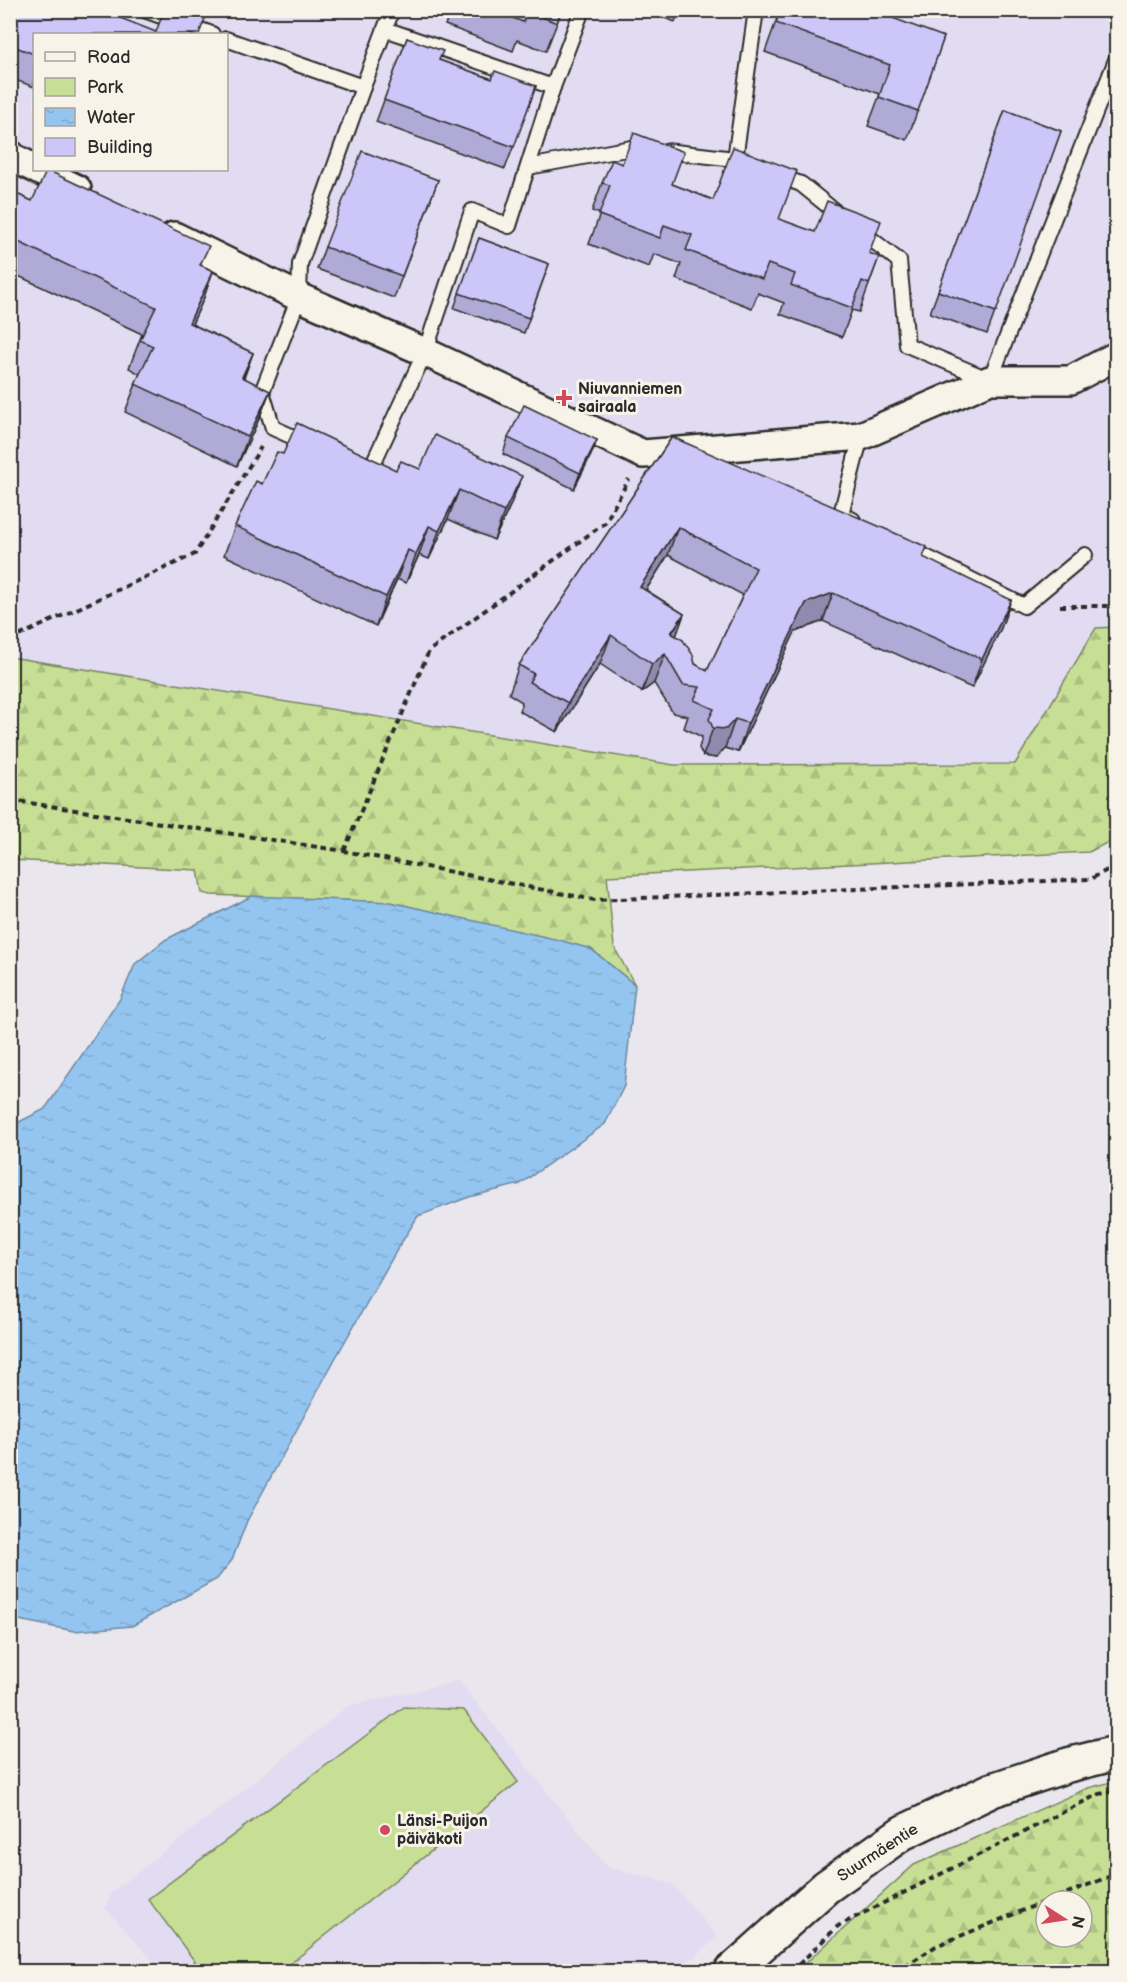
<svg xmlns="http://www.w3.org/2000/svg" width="1127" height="1982" viewBox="0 0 1127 1982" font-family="'Balsamiq Sans',sans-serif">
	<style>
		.built { fill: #e1dcf1; fill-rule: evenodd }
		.forest { fill: url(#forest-firs); stroke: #798560; stroke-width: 1.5; fill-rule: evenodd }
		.park { fill: #c7df95; stroke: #798560; stroke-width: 1.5 }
		.water { fill: url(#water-ripples); stroke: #6a87a1; stroke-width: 1.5 }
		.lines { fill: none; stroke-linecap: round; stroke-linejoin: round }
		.service-casing { stroke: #2b2b2b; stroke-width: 18 }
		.minor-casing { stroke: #2b2b2b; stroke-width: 32 }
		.secondary-casing { stroke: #2b2b2b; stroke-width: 38 }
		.path { stroke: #2b2b2b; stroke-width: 4; stroke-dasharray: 6 4.5; stroke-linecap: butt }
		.service { stroke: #f7f3e8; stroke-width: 14 }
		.minor { stroke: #f7f3e8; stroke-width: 27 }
		.secondary { stroke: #f7f3e8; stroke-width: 33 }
		.wall { fill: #b0aad6; stroke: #2b2b2b; stroke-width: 1.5; fill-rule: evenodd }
		.shaded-wall { fill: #908bae; stroke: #2b2b2b; stroke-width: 1.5 }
		.building { fill: #cdc6f9; stroke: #2b2b2b; stroke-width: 1.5; fill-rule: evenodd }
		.poi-dot { fill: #d1495b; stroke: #f7f3e8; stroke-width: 2 }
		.labels { text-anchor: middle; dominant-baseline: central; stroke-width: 6; stroke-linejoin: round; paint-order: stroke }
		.poi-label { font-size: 16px; font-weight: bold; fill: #2b2b2b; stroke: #f7f3e8; text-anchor: start }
		.street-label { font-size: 16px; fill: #2b2b2b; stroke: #f7f3e8 }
	</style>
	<defs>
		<pattern id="forest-firs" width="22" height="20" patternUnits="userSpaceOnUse" patternTransform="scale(1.5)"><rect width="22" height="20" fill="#c7df95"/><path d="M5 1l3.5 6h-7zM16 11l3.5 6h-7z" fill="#abc081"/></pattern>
		<pattern id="water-ripples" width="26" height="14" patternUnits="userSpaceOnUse" patternTransform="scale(1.5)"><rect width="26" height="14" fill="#94c5f0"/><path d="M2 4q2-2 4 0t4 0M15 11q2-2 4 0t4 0" fill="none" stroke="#80a9ce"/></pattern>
	</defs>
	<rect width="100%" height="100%" fill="#eae6ed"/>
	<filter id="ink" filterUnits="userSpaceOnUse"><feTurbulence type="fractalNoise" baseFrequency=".0167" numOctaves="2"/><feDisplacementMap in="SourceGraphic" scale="12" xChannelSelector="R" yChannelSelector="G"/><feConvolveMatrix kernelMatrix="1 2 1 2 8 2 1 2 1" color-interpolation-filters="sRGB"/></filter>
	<g filter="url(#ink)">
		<g class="built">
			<path d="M10,11h1106v616l-20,1 -81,136 -341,1 -663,-108zM34,34h192v136h-192z"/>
			<polygon points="459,1681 607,1867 672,1884 718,1937 677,1971 162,1971 105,1908 112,1892 241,1792 348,1706"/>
		</g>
		<g class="forest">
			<polygon points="1116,627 1116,838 1089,852 607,876 614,947 635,985 591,949 390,902 211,895 202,893 198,870 11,860 10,657 674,765 1015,764 1096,628"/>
			<path d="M1116,1781v190h-319l117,-106 174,-77zM1046,1901h36v36h-36z"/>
		</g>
		<polygon class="park" points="404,1707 464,1710 518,1782 281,1971 202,1971 148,1899"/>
		<polygon class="water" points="252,896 390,902 559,940 591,949 635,985 624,1086 605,1124 520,1184 469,1197 418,1216 398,1248 335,1359 247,1521 232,1560 217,1579 132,1626 74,1631 19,1620 10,1612 11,1126 45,1109 120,999 135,964 165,940"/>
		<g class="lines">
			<g class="service-casing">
				<g id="service">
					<polyline points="144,10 212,34"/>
					<polyline points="385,29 553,87 582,10"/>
					<polyline points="226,39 363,87 392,10"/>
					<polyline points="666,151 735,159"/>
					<polyline points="742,161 735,159 756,10"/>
					<polyline points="528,167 637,147 647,148"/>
					<polyline points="776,175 801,184 838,214"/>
					<polyline points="861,231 899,261 907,345 990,380 1116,60"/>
					<polyline points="307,443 273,428 262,392 299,297 300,264 363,87"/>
					<polyline points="363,467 370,470 425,352 472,211 509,226 553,87"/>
					<polyline points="853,520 841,514 861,436"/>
					<polyline points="908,548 1024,606 1085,555"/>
				</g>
			</g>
			<g class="minor-casing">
				<g id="minor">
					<polyline points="10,154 14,158 34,168"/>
					<polyline points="38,170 77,189"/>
					<polyline points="174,236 299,297 425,352 643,454 861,436 990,380 1071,380 1116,356"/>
				</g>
			</g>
			<g class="secondary-casing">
				<polyline id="secondary" points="731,1972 826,1887 902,1833 992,1790 1068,1765 1116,1753"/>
			</g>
			<g class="path">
				<polyline points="1060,606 1116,606"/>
				<polyline points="10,640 195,554 261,447"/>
				<polyline points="10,800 344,851 595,900 1091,879 1116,865"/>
				<polyline points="344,851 429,651 605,523 629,479"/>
				<polyline points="1047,1901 1116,1874"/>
				<polyline points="791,1972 838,1926 1099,1794 1116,1791"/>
				<polyline points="896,1972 936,1946 1046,1901"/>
			</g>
			<use href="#service" class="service"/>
			<use href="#minor" class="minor"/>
			<use href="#secondary" class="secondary"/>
		</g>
		<g class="wall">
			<polygon points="437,10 562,10 546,51 517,40 513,51 445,25 449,15"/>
			<polygon points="645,10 679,10 675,22"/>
			<polygon points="780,10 944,37 907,140 868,126 880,94 765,52"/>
			<polygon points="10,24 156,32 34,34 34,87 10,78"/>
			<polygon points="407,38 439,60 492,79 536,86 505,169 376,122"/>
			<polygon points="1005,110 1061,131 987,334 930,313"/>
			<polygon points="438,180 394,298 317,269 325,247"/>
			<polygon points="602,183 672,184 713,200 779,219 879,257 859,312 852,310 842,337 780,314 784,303 758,293 752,308 676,279 681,264 654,254 649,267 589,244 600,214 592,211"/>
			<polygon points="10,191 32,201 202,266 213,271 203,300 192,324 253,353 244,378 270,391 259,419 237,466 125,412 140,374 129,368 142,334 10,272"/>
			<polygon points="479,238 549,264 524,333 454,308"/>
			<path d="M672,437l339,163 -10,28 -29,60 -149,-67 -28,11 -57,120 -13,-4 -9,10 -13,-2 -4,-8 3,-11 -18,-9 4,-12 -15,-3 -19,-30 -12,9 -42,-28 -43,68 -38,-21 3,-9 -13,-8 10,-29zM668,555l75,40 -36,76 -12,-7 -19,-28 8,-22 -38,-24z"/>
			<polygon points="508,438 597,440 591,455 574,489 503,454"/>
			<polygon points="283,454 396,470 420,469 511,504 494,540 448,519 429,559 419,555 406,583 397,579 376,626 224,555 235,526 262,484"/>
		</g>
		<g class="shaded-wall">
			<polygon points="213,271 203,300 179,352 189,323"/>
			<polygon points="253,353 242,382 242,377"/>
			<polygon points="270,391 259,419 237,466 248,437"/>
			<polygon points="597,440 591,455 574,489 580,473"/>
			<polygon points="522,476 511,504 494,540 504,512"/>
			<polygon points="459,490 448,519 429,559 439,531"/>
			<polygon points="429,526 419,555 406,583 416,554"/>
			<polygon points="678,527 668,555 630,615 640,587"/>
			<polygon points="408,550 397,579 376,626 386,597"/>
			<polygon points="833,593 823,621 795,632 738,752 748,723 806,603"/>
			<polygon points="1011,600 1001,628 972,688 982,659"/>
			<polygon points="684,614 674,642 665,654 654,683 642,692 652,664"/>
			<polygon points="611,635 600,664 557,732 568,703"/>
			<polygon points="735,719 725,748 716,758 703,756 713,728"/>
		</g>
		<g class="building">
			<polygon points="16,10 100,10 156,32 164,10 208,11 199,34 34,34 34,54 10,45 10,24"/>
			<polygon points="492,10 561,10 557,23 527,11 523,22"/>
			<polygon points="780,10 871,10 944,37 918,111 879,97 890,65 776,23"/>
			<polygon points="407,38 443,51 439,60 492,79 495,71 536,86 514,147 384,100"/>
			<polygon points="1005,110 1061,131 996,312 938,291"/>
			<polygon points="634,133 684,152 672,184 713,200 733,147 797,171 779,219 815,232 827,201 881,221 869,253 879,257 869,284 862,281 852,308 791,285 795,274 768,264 762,279 686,250 692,235 664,225 660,238 599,215 610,185 602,183 612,160 622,164"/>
			<polygon points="362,151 438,180 402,276 325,247"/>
			<polygon points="47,170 209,246 200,265 213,271 189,323 253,353 242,377 270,391 248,437 135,384 153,346 140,340 156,307 10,238 10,191 32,201"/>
			<polygon points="479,238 549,264 529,318 459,293"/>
			<polygon points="524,405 597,440 580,473 508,438"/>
			<polygon points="297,423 396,470 401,461 420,469 435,435 522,476 504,512 459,490 439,531 429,526 416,554 408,550 386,597 235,526 256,481 262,484 277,452 283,454"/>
			<path d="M672,437l255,110 -4,10 88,43 -29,59 -149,-66 -27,10 -58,120 -13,-4 -9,10 -13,-1 -4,-9 5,-10 -20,-9 6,-13 -17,-2 -18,-31 -13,10 -41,-29 -43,68 -39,-21 5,-8 -15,-9zM678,527l78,41 -49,103 -12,-7 -2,-9 -10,-15 -12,-7 13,-19 -44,-27z"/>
			<polygon points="424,1965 430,1971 417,1971"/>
		</g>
	</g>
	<g class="poi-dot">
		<path d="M561 389h6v6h6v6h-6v6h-6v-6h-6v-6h6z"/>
		<circle cx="385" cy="1830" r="6"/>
	</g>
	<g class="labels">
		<g class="poi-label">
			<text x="578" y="389">Niuvanniemen<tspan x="578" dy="18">sairaala</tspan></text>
			<text x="397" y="1821">Länsi-Puijon<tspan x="397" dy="18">päiväkoti</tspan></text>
		</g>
		<g class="street-label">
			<text transform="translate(878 1853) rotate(-33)">Suurmäentie</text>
		</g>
	</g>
	<rect width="1127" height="1982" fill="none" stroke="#f7f3e8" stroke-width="36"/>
	<rect x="18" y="18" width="1091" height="1946" fill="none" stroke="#2b2b2b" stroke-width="2" filter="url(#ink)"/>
	<rect x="33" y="33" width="195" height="138" fill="#f7f3e8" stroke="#a5a39c" stroke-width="1.5"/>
	<rect x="45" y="52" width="30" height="9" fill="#f7f3e8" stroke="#a5a39c" stroke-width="1.5"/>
	<text x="87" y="63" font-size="18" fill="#2b2b2b">Road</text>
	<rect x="45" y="78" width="30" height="18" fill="#c7df95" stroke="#a5a39c" stroke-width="1.5"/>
	<text x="87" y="93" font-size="18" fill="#2b2b2b">Park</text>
	<rect x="45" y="108" width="30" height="18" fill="url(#water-ripples)" stroke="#a5a39c" stroke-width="1.5"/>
	<text x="87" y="123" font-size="18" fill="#2b2b2b">Water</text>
	<rect x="45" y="138" width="30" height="18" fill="#cdc6f9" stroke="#a5a39c" stroke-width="1.5"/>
	<text x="87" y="153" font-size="18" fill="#2b2b2b">Building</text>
	<g transform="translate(1064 1919) rotate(102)"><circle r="28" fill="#f7f3e8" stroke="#a5a39c" stroke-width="1.5"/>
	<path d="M0-4.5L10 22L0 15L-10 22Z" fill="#d1495b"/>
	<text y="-9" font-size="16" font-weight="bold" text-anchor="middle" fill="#2b2b2b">N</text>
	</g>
</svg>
